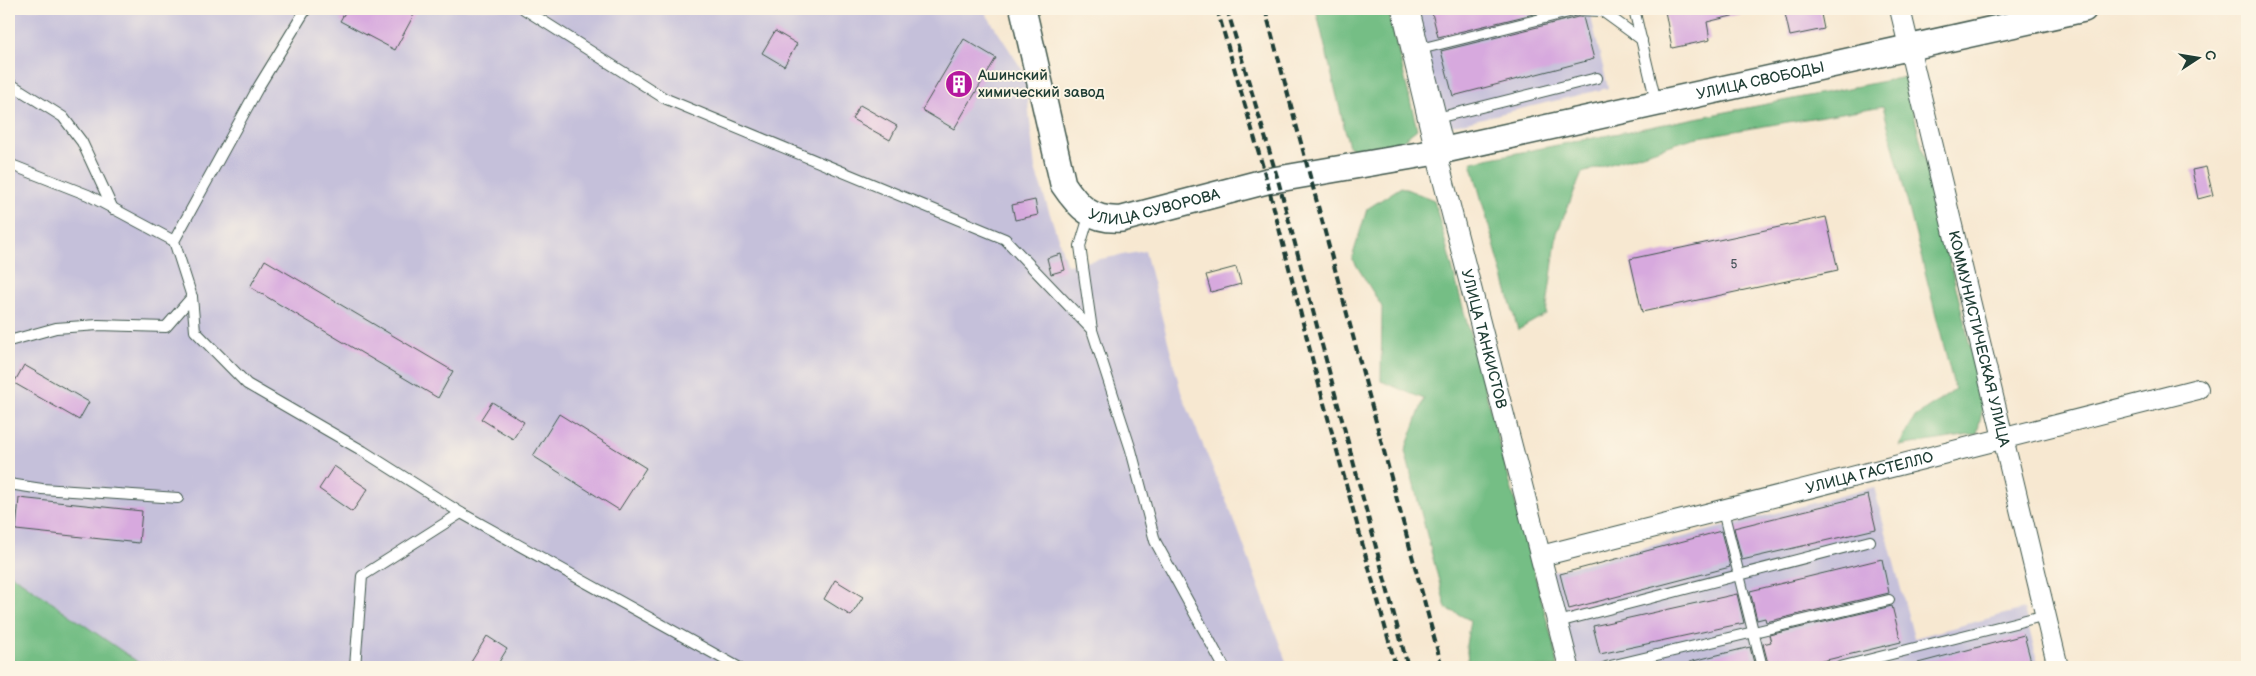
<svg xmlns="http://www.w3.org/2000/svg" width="2256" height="676" viewBox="0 0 2256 676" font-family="'Balsamiq Sans',sans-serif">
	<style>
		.industrial { fill: #c5c0da }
		.forest { fill: #74be85; stroke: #4a7e5c }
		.building { fill: #d7a9de }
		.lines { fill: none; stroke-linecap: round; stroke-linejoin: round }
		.service-casing { stroke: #3f574c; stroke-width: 12 }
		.minor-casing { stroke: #3f574c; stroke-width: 22 }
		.tertiary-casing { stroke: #3f574c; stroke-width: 28 }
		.service { stroke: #fff; stroke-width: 10 }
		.minor { stroke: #fff; stroke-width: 20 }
		.tertiary { stroke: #fff; stroke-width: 25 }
		.rail { stroke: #1f3d34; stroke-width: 4; stroke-dasharray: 8 4; stroke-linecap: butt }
		.labels { text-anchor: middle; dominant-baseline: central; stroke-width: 4; stroke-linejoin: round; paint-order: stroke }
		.number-label { font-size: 12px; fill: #4d585e }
		.poi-label { font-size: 15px; fill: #1f3d34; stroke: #fcf5e5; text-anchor: start }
		.street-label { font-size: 15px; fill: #1f3d34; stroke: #fcf5e5 }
	</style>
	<rect width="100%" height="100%" fill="#fcf5e5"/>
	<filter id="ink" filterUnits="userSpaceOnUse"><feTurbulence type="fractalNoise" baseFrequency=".02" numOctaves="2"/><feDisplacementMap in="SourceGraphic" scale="10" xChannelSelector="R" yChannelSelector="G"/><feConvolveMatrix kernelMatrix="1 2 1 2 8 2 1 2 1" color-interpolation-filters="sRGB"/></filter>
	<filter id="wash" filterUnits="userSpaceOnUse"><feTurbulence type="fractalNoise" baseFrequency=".0096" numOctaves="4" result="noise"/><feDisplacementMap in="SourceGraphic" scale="20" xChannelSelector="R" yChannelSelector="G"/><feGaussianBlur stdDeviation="1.12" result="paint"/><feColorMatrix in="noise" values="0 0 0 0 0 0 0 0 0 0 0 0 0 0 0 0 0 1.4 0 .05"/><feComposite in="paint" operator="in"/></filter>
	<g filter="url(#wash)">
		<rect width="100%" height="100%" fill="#f7e8d1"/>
		<g class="industrial">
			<polygon points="9,9 983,9 1025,74 1035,169 1067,265 1145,251 1181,392 1237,527 1288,667 9,667"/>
			<polygon points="1408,9 1589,9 1608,88 1437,129"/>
			<polygon points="1874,487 1914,638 2024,609 2039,667 1576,667 1551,572"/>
		</g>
		<g class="forest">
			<polygon points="1316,9 1388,9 1417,129 1398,144 1380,153 1349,147"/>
			<polygon points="1905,77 1984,403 1977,434 1899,446 1915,417 1955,390 1883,106 1693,138 1582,173 1557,233 1546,314 1518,330 1471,162"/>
			<polygon points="1401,187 1434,200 1555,650 1557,667 1469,667 1466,645 1470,620 1446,608 1405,451 1424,399 1381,381 1382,307 1352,258 1367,209"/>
			<polygon points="9,573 145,667 9,667"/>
		</g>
		<g id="blocks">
			<g class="building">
				<polygon points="347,9 417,9 395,50 340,21"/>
				<polygon points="1431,9 1554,9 1438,37"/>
				<polygon points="1676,9 1739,9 1740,14 1707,22 1710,40 1672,48 1665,11"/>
				<polygon points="1784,9 1820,9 1824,29 1790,36"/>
				<polygon points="1578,17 1583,17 1594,59 1453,96 1441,51"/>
				<polygon points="775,31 797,44 784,66 762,53"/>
				<polygon points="964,39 996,58 954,129 922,110"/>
				<polygon points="860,105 897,126 890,140 852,119"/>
				<polygon points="2206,167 2213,195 2198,199 2192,170"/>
				<polygon points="1035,200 1038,215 1015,220 1012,205"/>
				<polygon points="1826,217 1838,270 1642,312 1630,259"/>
				<polygon points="1061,254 1065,270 1051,274 1047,258"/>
				<polygon points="265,260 453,371 438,398 250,287"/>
				<polygon points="1236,267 1241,284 1211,292 1206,275"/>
				<polygon points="24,365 89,402 79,420 14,383"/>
				<polygon points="492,402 524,422 513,439 481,419"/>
				<polygon points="559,414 646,468 619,510 533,456"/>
				<polygon points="334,466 368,489 352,512 319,489"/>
				<polygon points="1868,495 1876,529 1742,560 1734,528"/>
				<polygon points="19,498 142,511 139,543 16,530"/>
				<polygon points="1721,531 1730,567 1569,609 1560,574"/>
				<polygon points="1882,559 1889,593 1766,622 1765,618 1757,620 1750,591"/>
				<polygon points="835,580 863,597 851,616 824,599"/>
				<polygon points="1737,594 1744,623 1600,654 1593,626"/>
				<polygon points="1892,606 1901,642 1798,667 1769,667 1763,644 1771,642 1769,635"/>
				<polygon points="2024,635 2032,665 2021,667 1919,667 1918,663"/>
				<polygon points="487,636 507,649 496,667 468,667"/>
				<polygon points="1750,647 1755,667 1689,667 1689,662"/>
			</g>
		</g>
	</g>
	<g filter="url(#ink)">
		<use href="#blocks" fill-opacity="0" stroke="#3f574c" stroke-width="1"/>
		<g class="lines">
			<g class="service-casing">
				<g id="service">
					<polyline points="306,9 259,86 174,241 192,297 195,331 247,384 363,451 461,513 738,667"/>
					<polyline points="524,9 664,98 1005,239 1092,330"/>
					<polyline points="1414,9 1449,148"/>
					<polyline points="1634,9 1656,102"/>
					<polyline points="1424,48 1577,10 1602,11 1642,40"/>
					<polyline points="9,83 63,117 82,142 113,209"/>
					<polyline points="1441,117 1597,78"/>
					<polyline points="9,164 88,195 174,241"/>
					<polyline points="1090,213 1080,246 1092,330 1131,450 1155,541 1224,667"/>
					<polyline points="9,341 56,328 98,325 166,327 192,297"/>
					<polyline points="9,484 42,489 178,498"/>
					<polyline points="1723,511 1762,667"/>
					<polyline points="1558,622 1870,541"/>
					<polyline points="355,667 362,576 461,513"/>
					<polyline points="1606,667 1889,600"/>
					<polyline points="1840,667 2046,615"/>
				</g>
			</g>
			<g class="minor-casing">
				<g id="minor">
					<path id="s1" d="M1402,9l34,143 133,515"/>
					<path id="s2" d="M1900,9l158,658"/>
					<path id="s3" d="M1541,556l657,-167"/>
				</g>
			</g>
			<g class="tertiary-casing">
				<g id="tertiary">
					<path id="s4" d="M1023,9l40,175c16,24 29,37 59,35l145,-38 169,-29 648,-143"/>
				</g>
			</g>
			<use href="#service" class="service"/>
			<use href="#minor" class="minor"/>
			<use href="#tertiary" class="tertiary"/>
			<g class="rail">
				<polyline points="1217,9 1267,181 1316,374 1396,667"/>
				<polyline points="1227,9 1278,180 1408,667"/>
				<polyline points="1265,9 1442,667"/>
			</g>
		</g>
	</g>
	<defs>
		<g id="building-disc" transform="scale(1.4375)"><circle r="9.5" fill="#b5179e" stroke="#fcf5e5"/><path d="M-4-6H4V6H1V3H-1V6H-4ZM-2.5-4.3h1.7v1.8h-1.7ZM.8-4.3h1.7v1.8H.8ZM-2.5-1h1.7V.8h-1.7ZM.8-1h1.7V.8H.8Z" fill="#fff"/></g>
	</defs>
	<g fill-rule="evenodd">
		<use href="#building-disc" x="959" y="84"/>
	</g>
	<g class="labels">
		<g class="number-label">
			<text x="1734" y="264">5</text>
		</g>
		<g class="poi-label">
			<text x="978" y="75">Ашинский<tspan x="978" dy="17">химический завод</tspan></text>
		</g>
		<g class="street-label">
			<text stroke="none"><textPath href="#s4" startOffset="906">УЛИЦА СВОБОДЫ</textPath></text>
			<text stroke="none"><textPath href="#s4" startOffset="286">УЛИЦА СУВОРОВА</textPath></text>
			<text stroke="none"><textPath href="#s1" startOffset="340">УЛИЦА ТАНКИСТОВ</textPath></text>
			<text stroke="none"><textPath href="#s2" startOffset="339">КОММУНИСТИЧЕСКАЯ УЛИЦА</textPath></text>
			<text stroke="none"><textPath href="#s3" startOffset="339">УЛИЦА ГАСТЕЛЛО</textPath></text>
		</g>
	</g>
	<rect width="2256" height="676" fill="none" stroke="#fcf5e5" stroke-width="30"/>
	<g transform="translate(2198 58) rotate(78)" stroke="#fcf5e5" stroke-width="4" paint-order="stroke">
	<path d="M0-4L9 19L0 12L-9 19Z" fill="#1f3d34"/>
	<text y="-8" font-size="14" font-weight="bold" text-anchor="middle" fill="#1f3d34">С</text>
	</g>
</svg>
